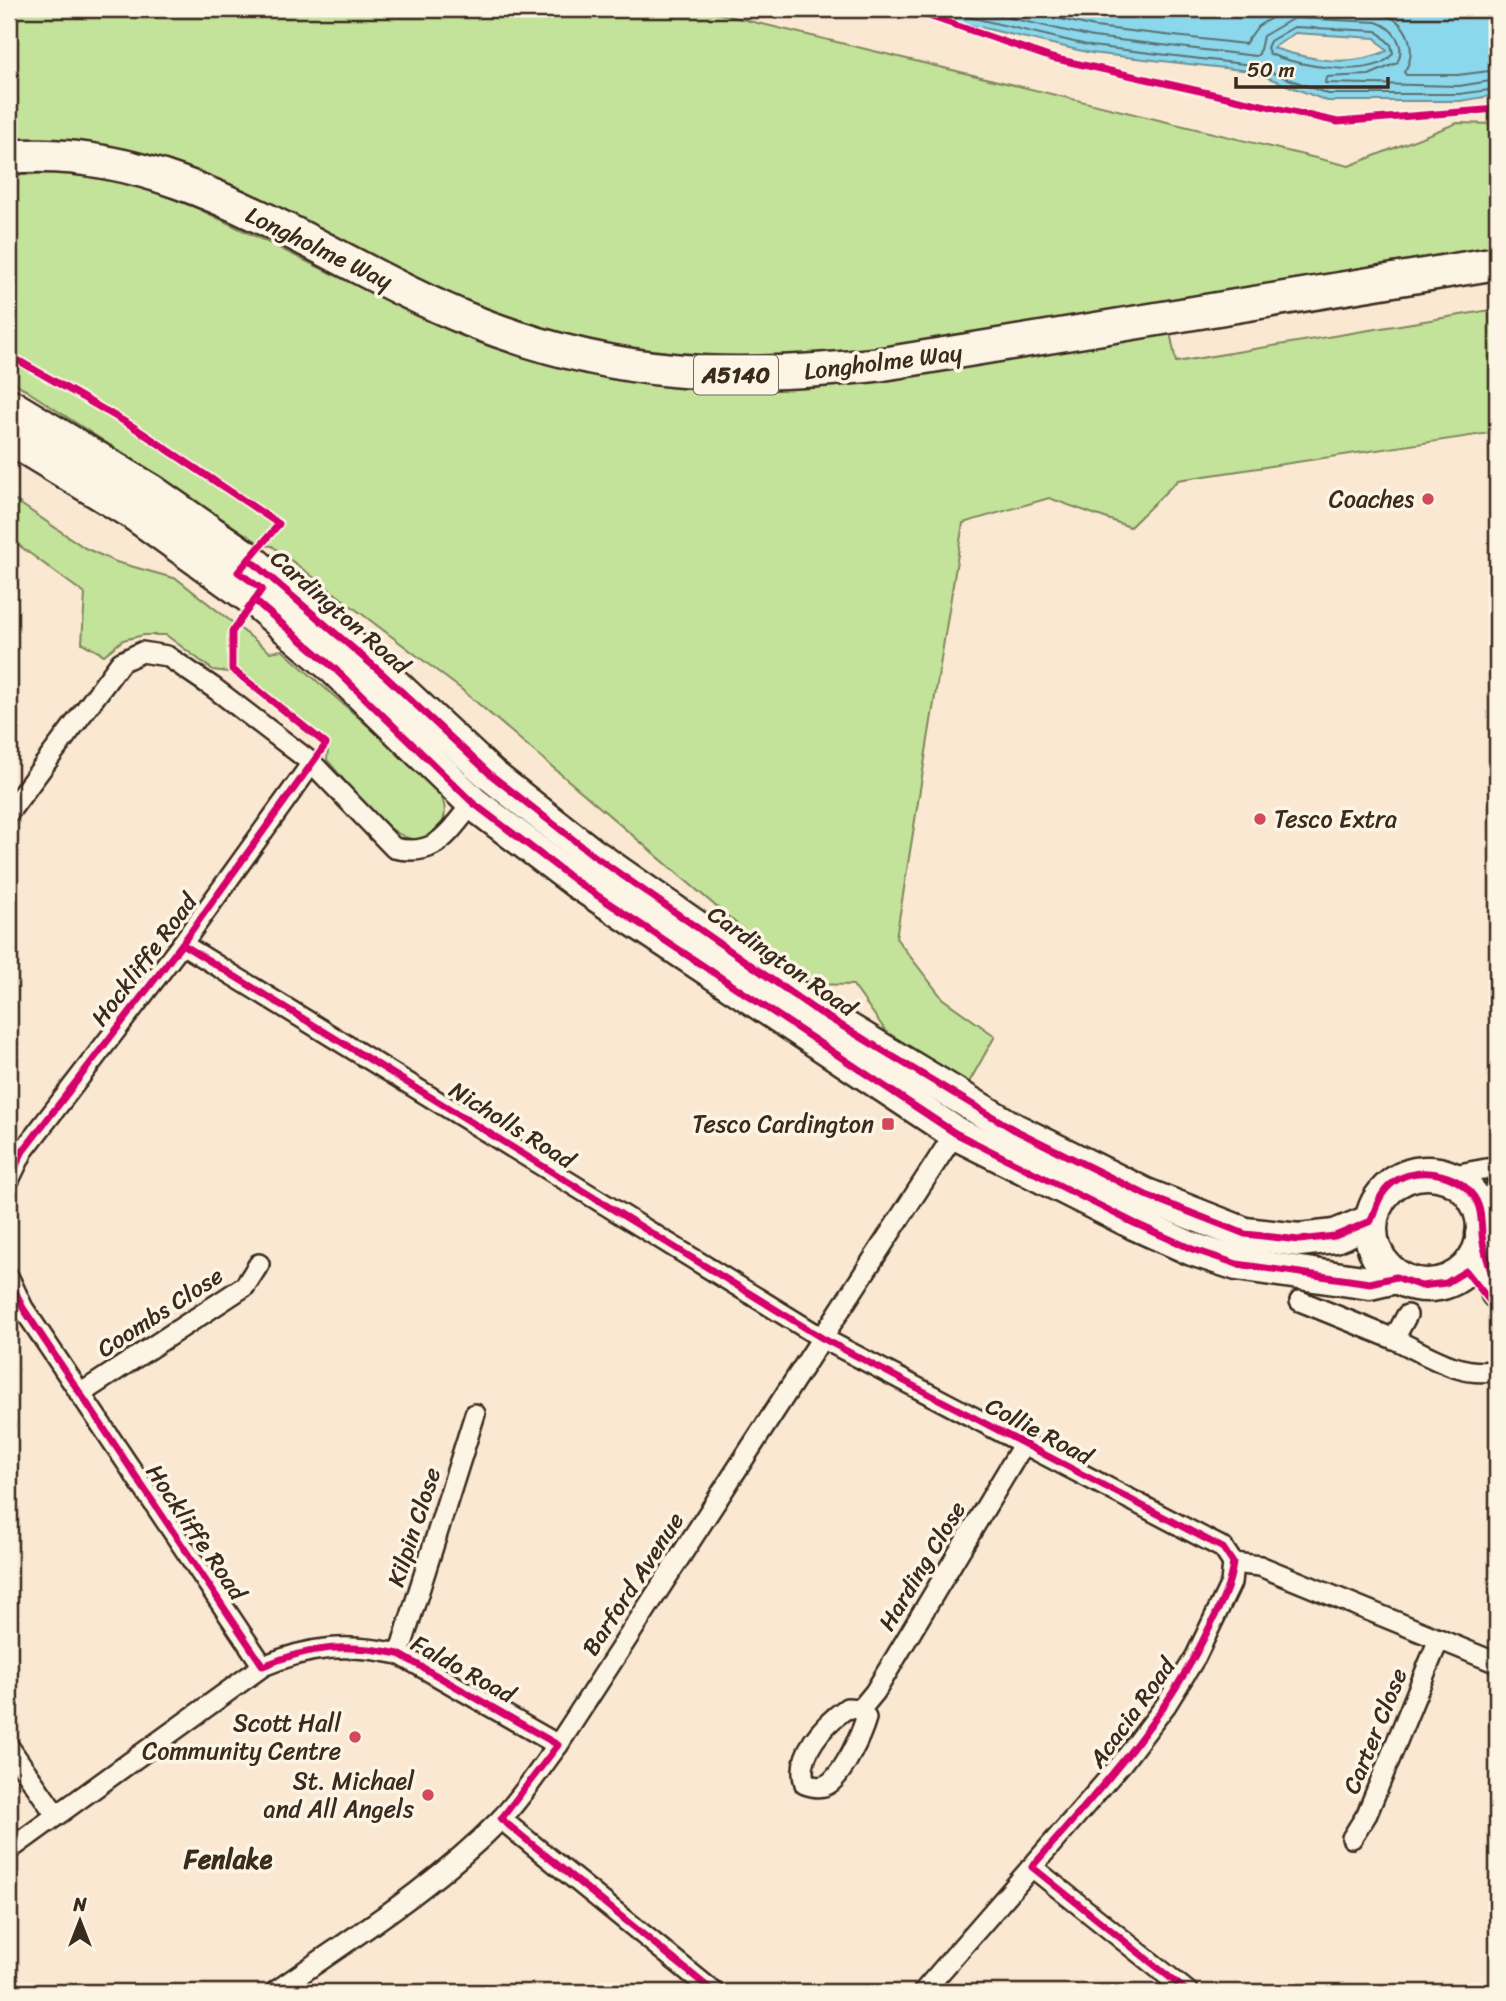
<svg xmlns="http://www.w3.org/2000/svg" width="1506" height="2001" viewBox="0 0 1506 2001" font-family="Sriracha,sans-serif">
	<style>
		.green { fill: #c3e29a; stroke: #7f865c; stroke-width: 2 }
		.water { fill: #8bd7eb; stroke: #6b9299; stroke-width: 2; fill-rule: evenodd }
		.lines { fill: none; stroke-linecap: round; stroke-linejoin: round }
		.shore { stroke: #5b6f70; stroke-width: 2 }
		.minor-casing { stroke: #3b2a1e; stroke-width: 24 }
		.primary-casing { stroke: #3b2a1e; stroke-width: 37 }
		.minor { stroke: #fcf5e5; stroke-width: 19 }
		.primary { stroke: #fcf5e5; stroke-width: 32 }
		.cycleway-casing { stroke: #fcf5e5; stroke-width: 11 }
		.cycleway { stroke: #d6006c; stroke-width: 7 }
		.poi-dot { fill: #d1495b; stroke: #fcf5e5; stroke-width: 2.5 }
		.labels { text-anchor: middle; dominant-baseline: central; stroke-width: 7; stroke-linejoin: round; paint-order: stroke }
		.shield { fill: #fcf5e5; stroke: #75675a; stroke-width: 2 }
		.shield-label { font-size: 23px; font-weight: bold; fill: #3b2a1e }
		.street-label { font-size: 24px; fill: #3b2a1e; stroke: #fcf5e5 }
		.poi-label { font-size: 24px; fill: #3b2a1e; stroke: #fcf5e5; text-anchor: end }
		.neighbourhood-label { font-size: 26px; font-weight: bold; fill: #3b2a1e; stroke: #fcf5e5 }
	</style>
	<rect width="100%" height="100%" fill="#fae8d2"/>
	<filter id="ink" filterUnits="userSpaceOnUse"><feTurbulence type="fractalNoise" baseFrequency=".0143" numOctaves="2"/><feDisplacementMap in="SourceGraphic" scale="14" xChannelSelector="R" yChannelSelector="G"/><feConvolveMatrix kernelMatrix="1 2 1 2 8 2 1 2 1" color-interpolation-filters="sRGB"/></filter>
	<g filter="url(#ink)">
		<g class="green">
			<polygon points="9,9 700,9 1349,166 1457,123 1497,124 1497,248 856,355 680,362 497,321 101,148 45,139 9,140"/>
			<polygon points="63,172 136,184 197,208 402,308 478,341 581,371 657,386 803,387 1170,332 1176,362 1497,309 1497,432 1178,480 1130,527 1049,498 963,523 896,938 943,999 995,1036 967,1086 888,1034 853,985 807,984 461,689 272,546 262,545 9,379 9,176"/>
			<path d="M9,496l76,52 31,14 61,17 93,73 12,-2 155,137c7,13 12,27 3,40 -32,46 -91,-44 -113,-67l1,-11 -79,-63 -21,-14 -15,-2 -47,-35h-22l-21,5 -19,15 -22,-12 3,-49 -76,-56z"/>
		</g>
		<path class="water" d="M929,9h568v86l-37,6h-133l-76,-30 -160,-18 -129,-30zM1295,33l80,5 12,13c-38,17 -76,9 -114,-3z"/>
		<g class="lines">
			<g class="shore">
				<polyline points="947,9 965,16 1091,46 1252,65 1328,94 1459,94 1497,89"/>
				<path d="M971,9l122,28 163,19 3,-2 4,-18 31,-18 82,4c17,5 31,24 21,41l-28,12 -43,2 -1,6 134,3 38,-6"/>
				<polyline points="1017,9 1095,27 1245,44 1258,26 1286,9"/>
				<path d="M1325,9c18,1 42,-2 59,5 25,9 34,37 20,58l2,3h52l39,-5"/>
				<path d="M1294,27l83,4 14,14 2,8c-18,28 -98,12 -123,1l-3,-6 3,-7z"/>
			</g>
			<g class="minor-casing">
				<g id="minor">
					<path d="M9,812l112,-150 21,-10 25,4 47,32 98,75 82,85c43,10 54,-16 79,-45"/>
					<polyline points="182,944 822,1338 1223,1548 1233,1563"/>
					<polyline points="1448,1176 1497,1167"/>
					<polyline points="9,1180 23,1151 182,944 312,763"/>
					<polyline points="1484,1220 1497,1185"/>
					<polyline points="9,1278 23,1308 263,1666"/>
					<polyline points="1300,1301 1394,1339"/>
					<path d="M1407,1315l-13,24c32,15 68,40 103,31"/>
					<polyline points="80,1394 245,1286 259,1264"/>
					<polyline points="1233,1563 1260,1566 1497,1663"/>
					<polyline points="399,1654 475,1414"/>
					<path d="M847,1708l14,1 5,9c-5,17 -21,52 -35,64 -8,7 -17,5 -26,2 -10,-29 19,-60 42,-76z"/>
					<polyline points="861,1709 875,1692 1023,1445"/>
					<polyline points="9,1747 56,1815"/>
					<polyline points="501,1819 714,1992"/>
					<polyline points="1352,1838 1367,1814 1439,1639"/>
					<path d="M9,1850l254,-184c48,-20 84,-23 136,-12l159,91"/>
					<polyline points="1032,1867 1188,1992"/>
					<path d="M275,1992c76,-54 158,-104 224,-171 22,-22 40,-51 59,-76l397,-612"/>
					<polyline points="923,1992 1122,1763 1166,1705 1196,1656 1231,1583 1233,1563"/>
				</g>
			</g>
			<g class="primary-casing">
				<g id="primary">
					<path d="M9,157c169,-15 313,104 463,164 145,57 258,60 411,43l614,-101"/>
					<polyline points="9,405 150,490 249,559 384,675 491,775 593,855 814,1009 1013,1129 1146,1195 1245,1234 1299,1240 1335,1236 1371,1221"/>
					<polyline points="9,438 134,514 254,600 334,668 473,803 577,882 955,1133 1134,1223 1192,1249 1237,1264 1370,1283 1396,1277"/>
					<circle cx="1427" cy="1229" r="56"/>
					<polyline points="1482,1234 1497,1292"/>
				</g>
			</g>
			<use href="#minor" class="minor"/>
			<use href="#primary" class="primary"/>
			<g class="cycleway-casing">
				<g id="cycleway">
					<polyline points="908,9 1052,58 1338,122 1497,109"/>
					<polyline points="9,355 132,426 279,524 238,572 262,589 232,632 232,669 326,744 182,944 23,1151 9,1180"/>
					<path d="M249,559l135,116 107,100 102,80 221,154 199,120 133,66 99,39 54,6 36,-4 36,-15c4,-12 8,-25 17,-34 22,-22 64,-17 83,6 11,12 10,27 11,41 1,19 11,40 15,58"/>
					<polyline points="254,600 334,668 473,803 577,882 955,1133 1134,1223 1192,1249 1237,1264 1370,1283 1396,1277 1421,1286 1446,1283 1466,1271 1497,1310"/>
					<path d="M182,944l640,394 401,210 10,15c-3,24 -13,43 -24,65 -43,91 -112,164 -177,239l156,125"/>
					<path d="M9,1278l14,30 240,358c48,-20 84,-23 136,-12l159,91 -57,74 213,173"/>
				</g>
			</g>
			<use href="#cycleway" class="cycleway"/>
		</g>
	</g>
	<g class="poi-dot">
		<circle cx="1428" cy="499" r="7"/>
		<circle cx="1260" cy="819" r="7"/>
		<rect x="881" y="1117" width="14" height="14" rx="3.5"/>
		<circle cx="355" cy="1737" r="7"/>
		<circle cx="428" cy="1795" r="7"/>
	</g>
	<g class="labels">
		<rect class="shield" x="694" y="355.5" width="84" height="39" rx="5"/>
		<g class="shield-label">
			<text x="736" y="375">A5140</text>
		</g>
		<g class="street-label">
			<text transform="translate(319 248) rotate(26)">Longholme Way</text>
			<text transform="translate(883 362) rotate(-7)">Longholme Way</text>
			<text transform="translate(340 612) rotate(41)">Cardington Road</text>
			<text transform="translate(144 960) rotate(-53)">Hockliffe Road</text>
			<text transform="translate(782 961) rotate(35)">Cardington Road</text>
			<text transform="translate(512 1125) rotate(32)">Nicholls Road</text>
			<text transform="translate(160 1312) rotate(-33)">Coombs Close</text>
			<text transform="translate(1039 1431) rotate(28)">Collie Road</text>
			<text transform="translate(414 1527) rotate(-72)">Kilpin Close</text>
			<text transform="translate(196 1532) rotate(56)">Hockliffe Road</text>
			<text transform="translate(922 1566) rotate(-59)">Harding Close</text>
			<text transform="translate(633 1584) rotate(-57)">Barford Avenue</text>
			<text transform="translate(463 1669) rotate(29)">Faldo Road</text>
			<text transform="translate(1132 1713) rotate(-54)">Acacia Road</text>
			<text transform="translate(1375 1731) rotate(-68)">Carter Close</text>
		</g>
		<g class="poi-label">
			<text x="1414" y="499">Coaches</text>
			<text x="1274" y="819" text-anchor="start">Tesco Extra</text>
			<text x="874" y="1124">Tesco Cardington</text>
			<text x="341" y="1723">Scott Hall<tspan x="341" dy="28">Community Centre</tspan></text>
			<text x="414" y="1781">St. Michael<tspan x="414" dy="28">and All Angels</tspan></text>
		</g>
		<g class="neighbourhood-label">
			<text x="228" y="1859">Fenlake</text>
		</g>
	</g>
	<rect width="1506" height="2001" fill="none" stroke="#fcf5e5" stroke-width="35"/>
	<rect x="18" y="18" width="1471" height="1966" fill="none" stroke="#3b2a1e" stroke-width="2.5" filter="url(#ink)"/>
	<g transform="translate(80 1921)" stroke="#fcf5e5" stroke-width="5" paint-order="stroke">
	<path d="M0-5L12 26L0 18L-12 26Z" fill="#3b2a1e"/>
	<text y="-10" font-size="19" font-weight="bold" text-anchor="middle" fill="#3b2a1e">N</text>
	</g>
	<path d="M1236 77v10h152v-10" fill="none" stroke="#3b2a1e" stroke-width="3.5"/>
	<text x="1247" y="77" font-size="21" fill="#3b2a1e" stroke="#fcf5e5" stroke-width="5" paint-order="stroke">50 m</text>
</svg>
